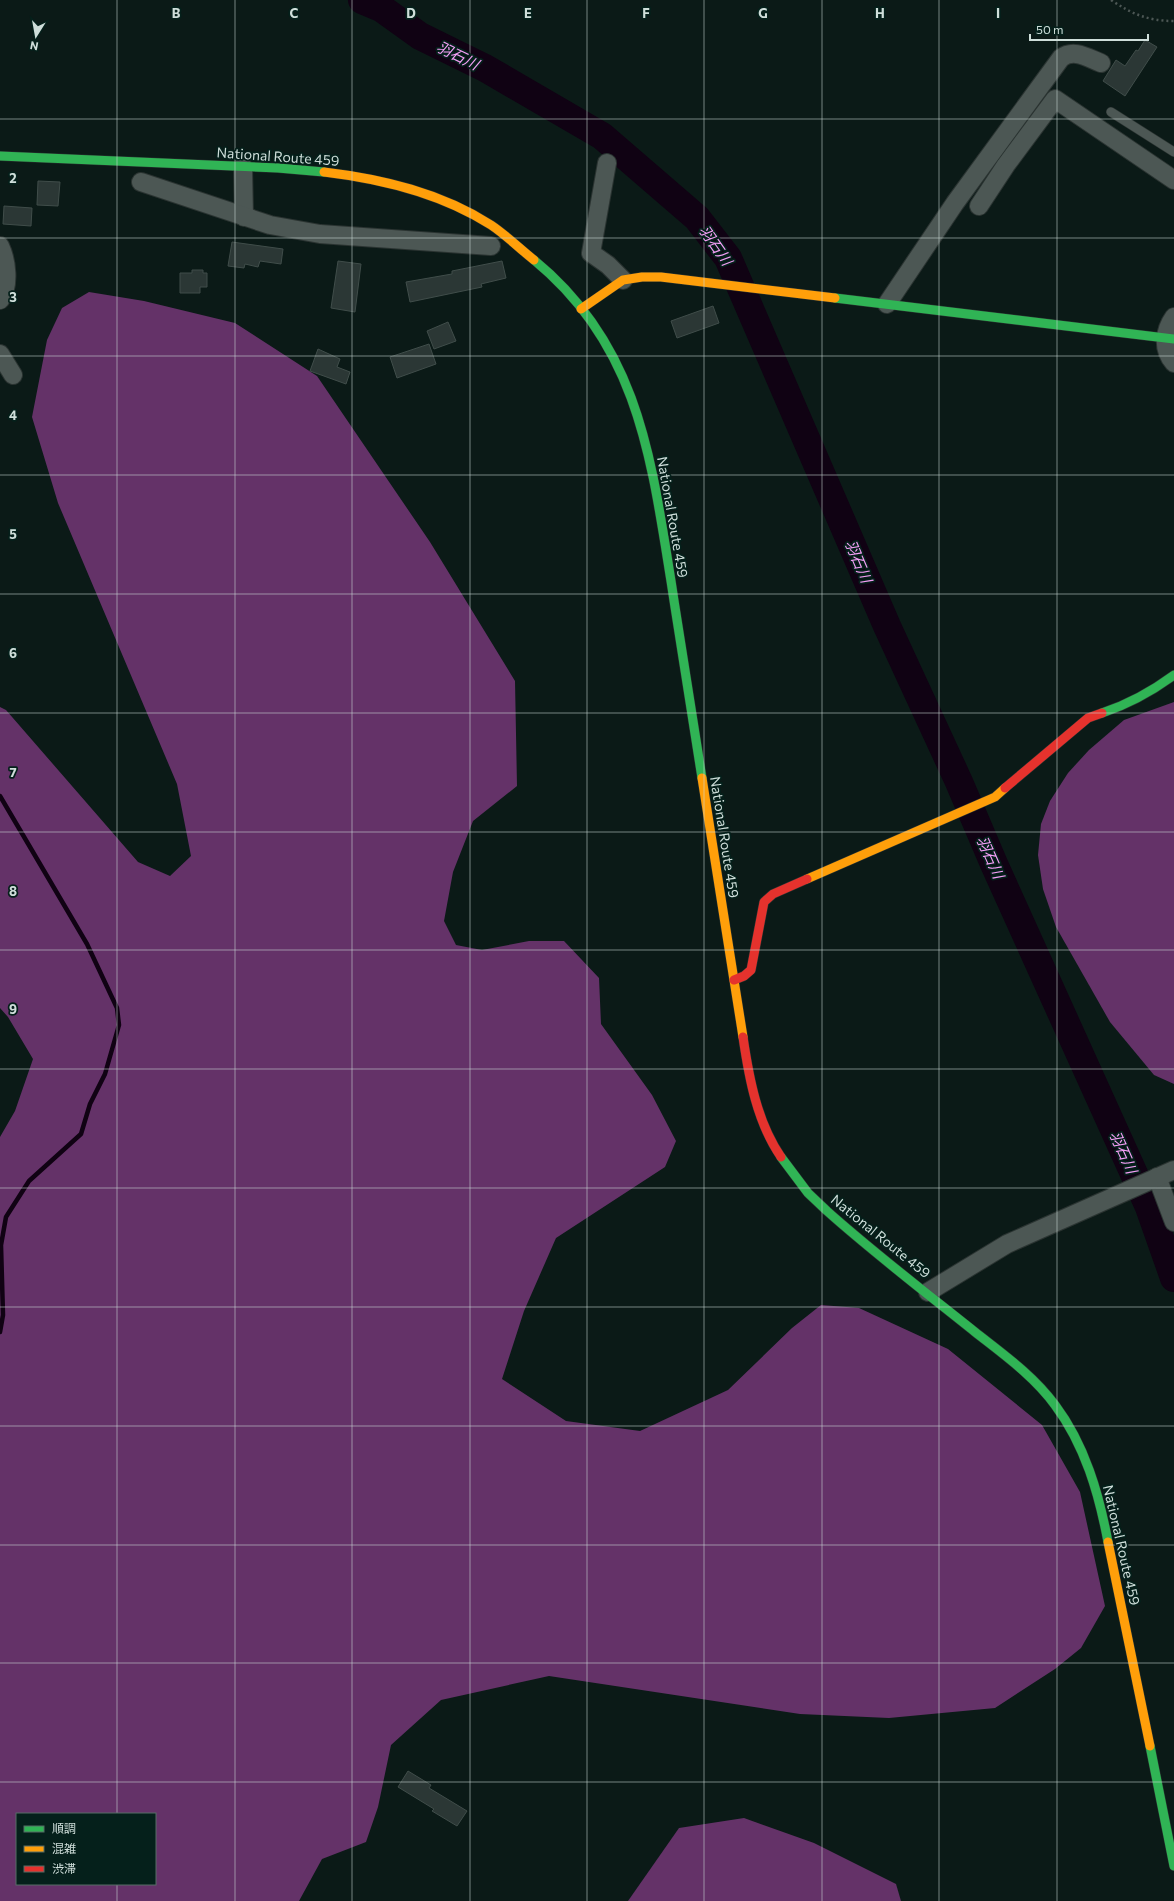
<svg xmlns="http://www.w3.org/2000/svg" width="1174" height="1901" viewBox="0 0 1174 1901" font-family="Commissioner,'Noto Sans JP',sans-serif">
	<style>
		.forest { fill: #643268; fill-rule: evenodd }
		.lines { fill: none; stroke-linecap: round; stroke-linejoin: round }
		.stream { stroke: #100213; stroke-width: 4.5 }
		.river { stroke: #100213; stroke-width: 28 }
		.building { fill: #2b3735; stroke: #404d4a }
		.lane-casing { stroke: #2b3432; stroke-width: 10 }
		.street-casing { stroke: #2b3432; stroke-width: 20 }
		.fast-casing { stroke: #2b3432; stroke-width: 10 }
		.slow-casing { stroke: #2b3432; stroke-width: 10 }
		.jam-casing { stroke: #2b3432; stroke-width: 10 }
		.path { stroke: #4d5755; stroke-width: 2.5; stroke-dasharray: 2 3; stroke-linecap: butt }
		.lane { stroke: #4c5754; stroke-width: 9 }
		.street { stroke: #4c5754; stroke-width: 18 }
		.fast { stroke: #30b455; stroke-width: 9 }
		.slow { stroke: #ff9f0a; stroke-width: 9 }
		.jam { stroke: #e5322d; stroke-width: 9 }
		.grid { fill: none; stroke: #cfdeda; stroke-width: 1; stroke-opacity: 0.55 }
		.labels { text-anchor: middle; dominant-baseline: central; stroke-width: 3.5; stroke-linejoin: round; paint-order: stroke }
		.street-label { font-size: 14px; fill: #cfdeda; stroke: #05201b }
		.water-label { font-size: 15px; font-style: italic; fill: #f49ef6; stroke: #05201b }
		.grid-label { font-size: 13px; text-anchor: middle; font-weight: bold; fill: #cfdeda; stroke: #05201b; stroke-width: 3.5; stroke-linejoin: round; paint-order: stroke }
	</style>
	<rect width="100%" height="100%" fill="#0b1a17"/>
	<g class="forest">
		<path d="M89,292l55,9 91,22 82,53 113,166 85,139 2,105 -44,35 -20,51 -9,49 12,24 26,5 47,-9h35l35,37 2,46 51,71 24,46 -11,26 -109,71 -32,73 -22,68 64,42 74,10 88,-41 64,-62 29,-23 38,3 89,41 94,76 38,67 25,114 -24,42 -26,21 -60,39 -106,10 -89,-4 -251,-38 -108,24 -50,45 -13,62 -12,35 -44,17 -23,42h-299v-764l15,-26 18,-52 -25,-42 -8,-9v-301l6,3 132,152 32,14 21,-20 -14,-72 -119,-281 -26,-86 15,-77 15,-32zM17,1814h138v70h-138z"/>
		<polygon points="1174,702 1174,1084 1154,1075 1110,1022 1056,927 1043,889 1038,855 1041,824 1050,801 1068,773 1089,750 1124,720"/>
		<polygon points="744,1818 814,1843 896,1884 901,1901 628,1901 679,1828"/>
	</g>
	<g class="lines">
		<polyline class="stream" points="0,796 87,944 117,1008 119,1025 105,1074 90,1104 81,1134 29,1181 6,1217 1,1245 3,1315 0,1332"/>
		<polyline class="river" points="362,0 381,8 420,36 485,68 602,136 697,218 728,258 887,626 959,782 994,864 1149,1207 1174,1278"/>
	</g>
	<g class="building">
		<polygon points="1145,40 1157,47 1125,96 1103,81 1116,60 1125,66 1136,50 1138,51"/>
		<polygon points="38,181 60,182 58,206 37,205"/>
		<polygon points="4,206 32,208 31,226 3,224"/>
		<polygon points="232,242 283,249 281,264 260,261 258,267 245,264 244,268 228,266"/>
		<polygon points="338,261 361,264 355,312 331,308"/>
		<polygon points="502,261 506,278 481,284 482,287 410,302 406,282 452,274 452,271"/>
		<polygon points="192,270 203,270 203,273 207,273 207,287 200,287 200,293 180,293 180,273 192,273"/>
		<polygon points="713,306 719,323 677,338 671,321"/>
		<polygon points="448,322 456,341 434,349 427,331"/>
		<polygon points="429,344 436,364 397,378 390,357"/>
		<polygon points="318,349 340,359 337,367 350,372 346,384 310,371"/>
		<polygon points="408,1771 431,1785 429,1788 467,1811 457,1826 432,1811 434,1809 398,1787"/>
	</g>
	<g class="lines">
		<g class="lane-casing">
			<polyline id="lane" points="1111,112 1174,152"/>
		</g>
		<g class="street-casing">
			<g id="street">
				<polyline points="607,163 591,253 608,265 623,280"/>
				<polyline points="243,167 244,217"/>
				<polyline points="141,182 270,225 320,234 491,246"/>
				<polyline points="979,206 1006,165 1055,99 1174,180"/>
				<path d="M0,246c7,15 10,40 0,54"/>
				<path d="M887,304l68,-101 106,-145c13,-10 27,0 40,5"/>
				<path d="M1174,317c-10,14 -12,32 0,46"/>
				<polyline points="0,354 13,375"/>
				<polyline points="1157,1177 1174,1222"/>
				<polyline points="928,1292 1007,1244 1174,1170"/>
			</g>
		</g>
		<g class="fast-casing">
			<g id="fast">
				<polyline points="0,156 278,168 324,172"/>
				<path d="M534,260c104,85 117,197 137,321 10,66 21,132 31,197"/>
				<polyline points="835,298 1174,339"/>
				<path d="M1102,713c27,-9 49,-21 72,-38"/>
				<path d="M781,1157l27,36 19,18c47,42 98,81 148,121 28,22 59,44 80,73 30,40 44,89 53,137"/>
				<polyline points="1150,1746 1174,1866"/>
			</g>
		</g>
		<g class="slow-casing">
			<g id="slow">
				<path d="M324,172c59,7 117,21 167,53 15,10 29,24 43,35"/>
				<polyline points="581,309 623,280 642,277 661,277 835,298"/>
				<polyline points="702,778 743,1037"/>
				<polyline points="807,879 995,797 1005,788"/>
				<polyline points="1108,1542 1150,1746"/>
			</g>
		</g>
		<g class="jam-casing">
			<g id="jam">
				<polyline points="1005,788 1088,718 1102,713"/>
				<polyline points="734,980 744,976 751,970 764,902 773,894 807,879"/>
				<path d="M743,1037c6,41 14,85 38,120"/>
			</g>
		</g>
		<path class="path" d="M1111,0c21,14 37,21 63,21"/>
		<use href="#lane" class="lane"/>
		<use href="#street" class="street"/>
		<use href="#fast" class="fast"/>
		<use href="#slow" class="slow"/>
		<use href="#jam" class="jam"/>
	</g>
	<path class="grid" d="M117,0v1814M235,0v1901M352,0v1901M470,0v1901M587,0v1901M704,0v1901M822,0v1901M939,0v1901M1057,0v1901M0,119h1174M0,238h1174M0,356h1174M0,475h1174M0,594h1174M0,713h1174M0,832h1174M0,950h1174M0,1069h1174M0,1188h1174M0,1307h1174M0,1426h1174M0,1545h1174M0,1663h1174M0,1782h1174M117,1884v17"/>
	<g class="labels">
		<g class="street-label">
			<text transform="translate(278 156) rotate(4)">National Route 459</text>
			<text transform="translate(673 517) rotate(80)">National Route 459</text>
			<text transform="translate(725 837) rotate(81)">National Route 459</text>
			<text transform="translate(881 1236) rotate(39)">National Route 459</text>
			<text transform="translate(1122 1545) rotate(77)">National Route 459</text>
		</g>
		<g class="water-label">
			<text transform="translate(458 55) rotate(26)">羽石川</text>
			<text transform="translate(716 245) rotate(55)">羽石川</text>
			<text transform="translate(859 561) rotate(67)">羽石川</text>
			<text transform="translate(991 857) rotate(66)">羽石川</text>
			<text transform="translate(1124 1152) rotate(66)">羽石川</text>
		</g>
	</g>
	<g class="grid-label">
		<text x="176" y="18">B</text>
		<text x="294" y="18">C</text>
		<text x="411" y="18">D</text>
		<text x="528" y="18">E</text>
		<text x="646" y="18">F</text>
		<text x="763" y="18">G</text>
		<text x="880" y="18">H</text>
		<text x="998" y="18">I</text>
		<text x="13" y="183">2</text>
		<text x="13" y="302">3</text>
		<text x="13" y="420">4</text>
		<text x="13" y="539">5</text>
		<text x="13" y="658">6</text>
		<text x="13" y="777">7</text>
		<text x="13" y="896">8</text>
		<text x="13" y="1014">9</text>
	</g>
	<rect x="16" y="1813" width="140" height="72" fill="#05201b" stroke="#566c67"/>
	<rect x="24" y="1826" width="20" height="6" fill="#30b455" stroke="#566c67"/>
	<text x="52" y="1833" font-size="12" fill="#cfdeda">順調</text>
	<rect x="24" y="1846" width="20" height="6" fill="#ff9f0a" stroke="#566c67"/>
	<text x="52" y="1853" font-size="12" fill="#cfdeda">混雑</text>
	<rect x="24" y="1866" width="20" height="6" fill="#e5322d" stroke="#566c67"/>
	<text x="52" y="1873" font-size="12" fill="#cfdeda">渋滞</text>
	<g transform="translate(36 36) rotate(191)" stroke="#05201b" stroke-width="3" paint-order="stroke">
	<path d="M0-3L7 15L0 10L-7 15Z" fill="#cfdeda"/>
	<text y="-6" font-size="11" font-weight="bold" text-anchor="middle" fill="#cfdeda">N</text>
	</g>
	<path d="M1030 34v6h118v-6" fill="none" stroke="#cfdeda" stroke-width="2"/>
	<text x="1036" y="34" font-size="12" fill="#cfdeda" stroke="#05201b" stroke-width="3" paint-order="stroke">50 m</text>
</svg>
